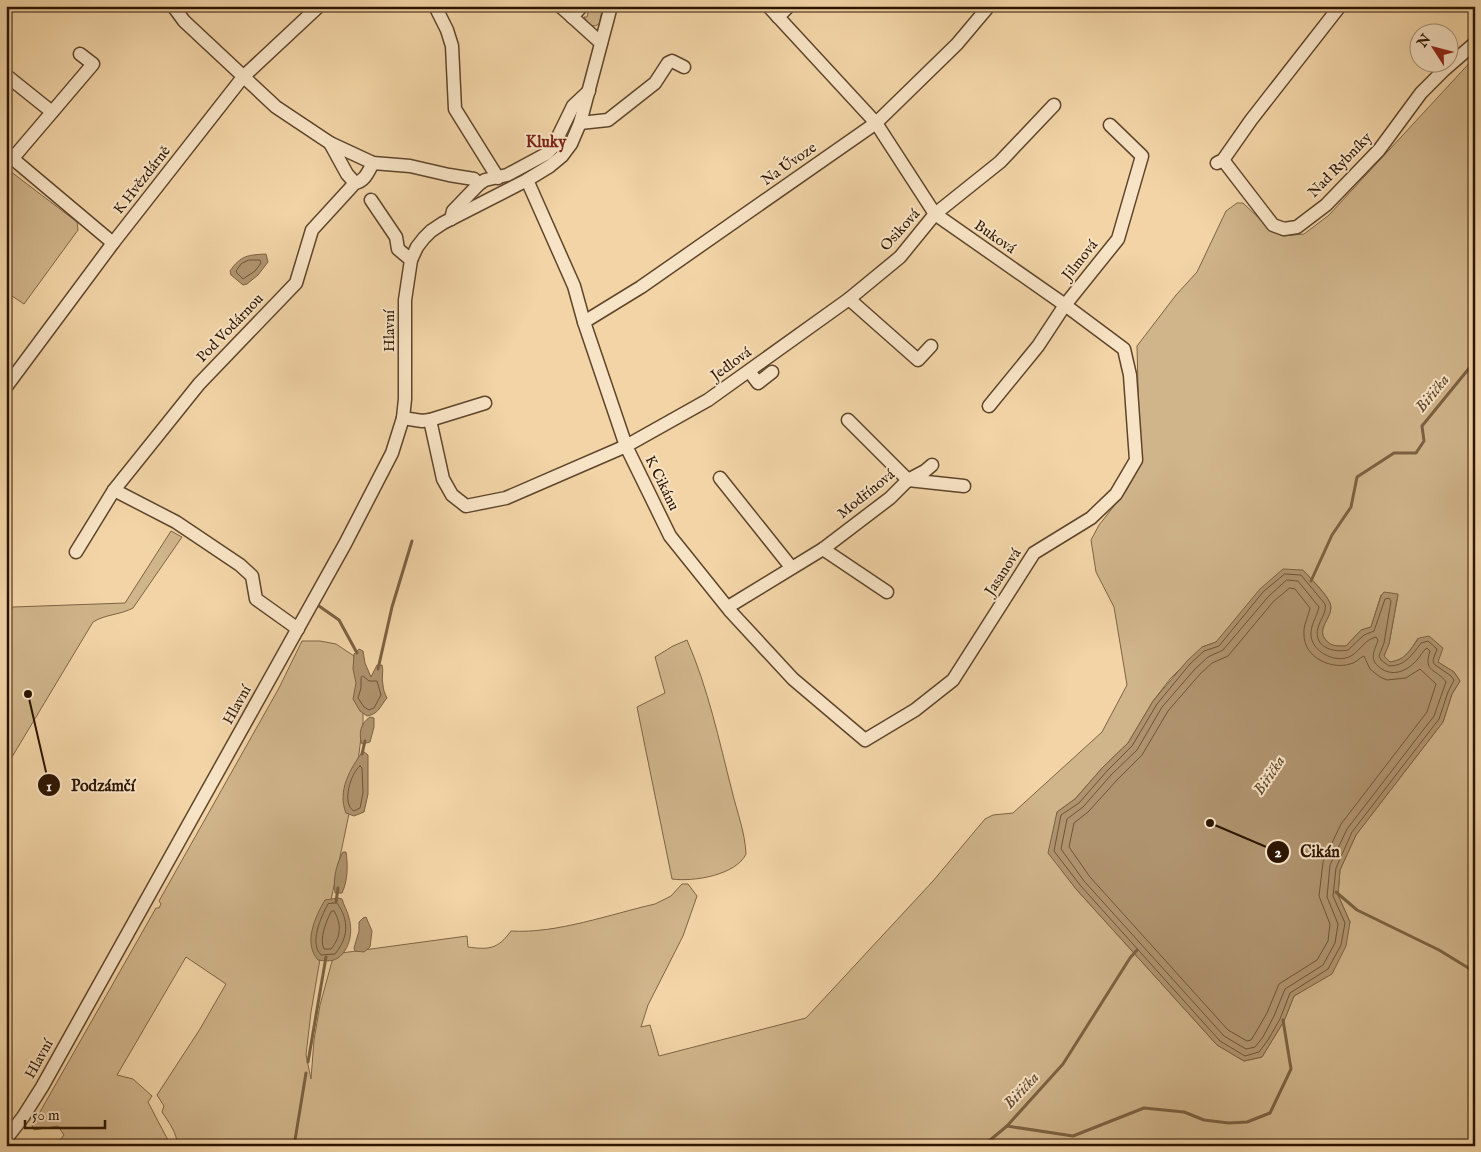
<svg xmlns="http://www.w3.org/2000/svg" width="1481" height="1152" viewBox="0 0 1481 1152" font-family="'IM FELL English',serif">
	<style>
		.green { fill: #d0b48a; stroke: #7e6445; fill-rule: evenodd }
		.water { fill: #af936e; stroke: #7b6142 }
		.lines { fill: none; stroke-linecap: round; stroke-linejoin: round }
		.shore { stroke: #6e5437; stroke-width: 1 }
		.stream { stroke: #7b6142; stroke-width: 3 }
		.minor-casing { stroke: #5e452a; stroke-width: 15 }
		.minor { stroke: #f7e3c5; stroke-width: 12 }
		.labels { text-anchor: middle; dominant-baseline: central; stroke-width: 4; stroke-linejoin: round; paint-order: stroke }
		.street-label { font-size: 15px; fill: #2c1500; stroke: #f7e3c5 }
		.neighbourhood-label { font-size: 16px; font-weight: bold; fill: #7a1f14; stroke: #f7e3c5 }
		.water-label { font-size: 16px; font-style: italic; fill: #60472c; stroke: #f7e3c5 }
		.leader { fill: none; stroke: #2c1500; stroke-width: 2 }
		.callout-dot { fill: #2c1500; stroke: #f7e3c5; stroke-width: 2 }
		.mark-label { font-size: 15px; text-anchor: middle; font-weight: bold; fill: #fff }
		.callout-label { font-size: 16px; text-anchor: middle; font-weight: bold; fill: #2c1500; stroke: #f7e3c5; stroke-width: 4; stroke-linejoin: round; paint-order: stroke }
	</style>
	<rect width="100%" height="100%" fill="#f2d4a6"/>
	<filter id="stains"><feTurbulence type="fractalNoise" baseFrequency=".004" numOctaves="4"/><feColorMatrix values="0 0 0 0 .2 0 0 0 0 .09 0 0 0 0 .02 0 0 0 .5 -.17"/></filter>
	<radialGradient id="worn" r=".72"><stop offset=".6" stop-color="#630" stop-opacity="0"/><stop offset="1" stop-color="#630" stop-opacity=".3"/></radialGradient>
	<g class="green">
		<polygon points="592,6 603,6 599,24 595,26 590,25 584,17 587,17 588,12"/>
		<path d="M1475,57v1089h-1298c1,-12 -9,-25 -15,-34l2,-6 -7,-11 43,-66 26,-45 -40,-27 -69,118 16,4 19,17 -4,6 23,44h-116l9,-11 -6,-9 -24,4 -2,-4 124,-218h3l2,-4 -2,-3 120,-213 23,-47h18l16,3 18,12 9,29v37l-8,63 -29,139 -15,88 -5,43 5,24 3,-39 6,-35 14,-51 133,-18 1,11c21,3 30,2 43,-16 45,3 100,-17 144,-27l16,-8 11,-12h6l9,12 -14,40 -35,69 -7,22 9,-2 9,31 147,-38 127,-137 52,-62 8,-4 20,-2 89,-81 25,-47 -13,-78 -18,-35 -5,-32 8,-15 27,-34 14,-25 -3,-120 39,-51 21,-23 29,-61 11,-8h6l22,21 17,12 22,-2 25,-19zM1303,570c8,9 23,23 27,33 5,13 -14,24 -5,36 6,8 12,7 21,7l15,-16 10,-3 10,-32h17l-9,49 -5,12 6,6c16,-2 20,-12 28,-24l20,24 16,10 6,9 -8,13 -9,28 -87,113 -16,35 -2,25 12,27 -18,51 -38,23 -10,25 -22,36 -18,4 -27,-16 -141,-156 -18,-24 -1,-53 18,-13 28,-32 25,-24 25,-42 17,-22 32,-32 14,-5z"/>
		<polygon points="6,168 77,222 78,230 24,304 6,292"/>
		<path d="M171,531l11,6 -49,71c-13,7 -27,6 -40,14l-87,145v-158l4,3 3,-5 112,-4z"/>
		<path d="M687,640c21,48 32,100 45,151 5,21 13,41 14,63 -10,21 -52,28 -74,25l-35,-172 28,-14 -10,-36 18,-11z"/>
	</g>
	<g class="water">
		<path d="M266,254l2,8 -10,13 -11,9 -4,1 -12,-10 -1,-4c11,-16 18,-16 36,-17z"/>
		<path d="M1283,569l20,1c7,8 24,25 27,33 5,13 -14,24 -5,36 6,8 12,7 21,7l15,-16 10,-3 10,-31 3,-4 14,2 -9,50 -5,12 6,6c16,-2 20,-12 29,-24l10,-2 14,12 -5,14 16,10 6,9 -8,13 -9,28 -87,113 -16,35 -2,25 12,27 -4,24 -14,28 -38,22 -10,25 -22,36 -18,4 -27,-16 -141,-156 -28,-36 9,-41 18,-13 28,-32 25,-24 25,-42 34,-40 15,-14 14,-5 44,-53z"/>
		<path d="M359,649l4,2 2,12 6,14 6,-12h5c2,7 -1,13 1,20 0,4 2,9 4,13 -7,8 -8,16 -20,18l-7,-5 -7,-12 3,-16 -3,-14 1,-15z"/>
		<path d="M370,717l4,1v9l-4,15 -8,2c-4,-11 -1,-21 8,-27z"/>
		<path d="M363,751l5,4v39l-4,18 -10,4 -8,-3c-9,-22 4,-44 17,-62z"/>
		<path d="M343,852h3c2,13 2,28 -4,41h-7c-2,-15 1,-28 8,-41z"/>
		<path d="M338,898l4,1c2,7 6,13 7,19 4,14 1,31 -11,40 -6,4 -14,3 -20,2 -15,-17 -3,-43 7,-60z"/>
		<polygon points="366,917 372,931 370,947 364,952 355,951 354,948 359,931 359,922 363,918"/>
	</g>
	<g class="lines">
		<g class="shore">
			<polygon points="249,260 260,260 261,263 255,271 243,279 237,273 236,271 241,264"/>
			<path d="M1285,574l16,1 24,29c2,9 -5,15 -7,24 -5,19 15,25 30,22l16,-15 10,-4 11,-32 4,-1 2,3 -7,42 -5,13 2,4 8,6c16,0 23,-11 32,-23l7,-2 9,8 -4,11 1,4 17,12 3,4 -6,12 -9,27 -87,113 -16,36 -3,28 12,27 -4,22 -13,24 -38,24 -10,26 -12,21 -9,12 -14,4 -25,-15 -140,-156 -26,-34 7,-36 18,-12 28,-32 25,-25 25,-42 33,-40 14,-13 15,-5 44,-54z"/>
			<path d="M1287,580l11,1 21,26c-2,10 -9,18 -8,29 2,17 26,28 40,20 10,-6 13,-16 25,-19l2,3c-3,10 -9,18 0,26 13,12 28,6 39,-6 4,-4 5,-9 10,-12l3,3c-7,22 6,17 16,31l-12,34 -87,113 -17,36 -3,32 11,27 -3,19 -12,22 -38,24 -11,27 -11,21 -8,10 -9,2 -22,-13 -140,-155 -23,-32 6,-30 16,-12 28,-32 26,-25 25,-43 33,-38 13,-12 15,-7 45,-53z"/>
			<path d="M1290,588l5,1 15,19c-2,10 -7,17 -6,27 0,22 27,35 46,29 6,-1 9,-6 14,-8l6,13 10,8 7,3 19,-2 14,-9 16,15 -9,28 -86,112 -18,38 -4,34 11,28 -2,17 -11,19 -38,24 -12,29 -11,19 -5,8 -4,1 -19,-11 -138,-153 -21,-30 5,-24 14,-11 29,-32 25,-25 26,-44 32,-37 12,-11 16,-7 45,-54z"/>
			<polygon points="363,676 369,681 377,681 381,695 374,708 369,710 364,707 358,698 361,688 361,678"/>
			<path d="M360,766l2,2 1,25 -3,15 -6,3c-13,-7 -3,-39 6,-45z"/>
			<path d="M337,903c13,18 11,35 -2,51l-14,1c-12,-12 0,-38 7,-51z"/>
			<path d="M334,911c8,13 7,26 -3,38h-7c-5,-9 2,-28 7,-37z"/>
		</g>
		<g class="stream">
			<polyline points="1311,581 1332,535 1351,507 1357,477 1394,453 1416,453 1424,441 1422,426 1475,361"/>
			<polyline points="319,606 339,620 357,653"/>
			<polyline points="378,669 392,607 412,541"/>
			<polyline points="362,754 365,741"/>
			<polyline points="1336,892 1357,910 1439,950 1475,972"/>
			<polyline points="336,902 338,888"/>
			<polyline points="308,1062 326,957"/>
			<polyline points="1007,1126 1073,1136 1144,1108 1184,1112 1204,1120 1229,1123 1247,1122 1270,1113 1291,1069 1283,1020"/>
			<polyline points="294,1146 306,1073"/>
			<polyline points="983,1146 1007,1126 1063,1064 1130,958 1137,950"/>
		</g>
		<g class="minor-casing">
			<g id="minor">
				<polyline points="173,6 184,21 276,107 330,143 373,163 410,166 449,175 474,179 479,184"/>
				<polyline points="435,6 447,30 452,46 455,109 498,178"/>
				<polyline points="560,6 601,43"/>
				<polyline points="572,17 582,6"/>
				<polyline points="778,17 789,6"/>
				<polyline points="7,76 52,112"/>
				<polyline points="580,123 608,120 655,83 668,63 672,61 684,67"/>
				<polyline points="330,143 347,174 355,183"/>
				<polyline points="6,153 113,243"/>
				<polyline points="13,158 93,64 80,54"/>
				<polyline points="1223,160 1273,225 1284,229 1297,227 1326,205 1379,150 1421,93 1444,70 1475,43"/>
				<polyline points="1217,163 1223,160 1251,120 1340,6"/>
				<polyline points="527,180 574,286 584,322 626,446 670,536 731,612 793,679 865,740 915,710 953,680 1034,553 1091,518 1116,494 1136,460 1130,375 1124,349 1065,305 935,214 876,123 768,6"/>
				<polyline points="371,200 396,237 398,249 411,260"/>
				<polyline points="451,219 453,211 479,184 485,180 507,175 546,154 553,147 573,106 589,91"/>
				<polyline points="849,299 918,360 931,346"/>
				<polyline points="584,322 641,287 876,123 957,44 989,6"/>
				<polyline points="749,371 758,383 772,372"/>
				<polyline points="6,387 113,243 243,77 319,6"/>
				<polyline points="989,406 1038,346 1065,305 1118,239 1142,156 1110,125"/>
				<polyline points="403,418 422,421 430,420 443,479 452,495 466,506 506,498 626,446 708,400 849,299 900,257 935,214 1000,162 1054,105"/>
				<polyline points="430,420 485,403"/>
				<polyline points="848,420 908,480"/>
				<polyline points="720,478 791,567"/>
				<polyline points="908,480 964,486"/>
				<polyline points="823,549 887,592"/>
				<polyline points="76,552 114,490"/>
				<polyline points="728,607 823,549 890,498 908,480 925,471 932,465"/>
				<path d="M298,629l-42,-30 -4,-23 -12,-11 -64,-43 -62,-32 85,-106 97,-101 16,-53 43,-47c10,-2 13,-11 18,-20"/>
				<polyline points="6,1139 23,1117 42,1087 345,544 392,453 403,418 405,399 405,300 411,260 417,247 424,238 431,231 443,223 527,180 550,166 562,156 571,144 580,123 611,6"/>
			</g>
		</g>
		<use href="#minor" class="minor"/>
	</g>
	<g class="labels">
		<g class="street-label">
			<text transform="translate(789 164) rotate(-35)">Na Úvoze</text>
			<text transform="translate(1340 165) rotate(-46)">Nad Rybníky</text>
			<text transform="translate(142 180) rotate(-52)">K Hvězdárně</text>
			<text transform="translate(900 230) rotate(-48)">Osiková</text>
			<text transform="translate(995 237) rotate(35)">Buková</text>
			<text transform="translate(1080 260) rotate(-51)">Jilmová</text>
			<text transform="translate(230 328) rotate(-46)">Pod Vodárnou</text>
			<text transform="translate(389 331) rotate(-90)">Hlavní</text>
			<text transform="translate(731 364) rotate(-36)">Jedlová</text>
			<text transform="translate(662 483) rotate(64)">K Cikánu</text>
			<text transform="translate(866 494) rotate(-39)">Modřínová</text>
			<text transform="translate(1003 572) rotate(-57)">Jasanová</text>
			<text transform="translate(237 705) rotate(-61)">Hlavní</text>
			<text transform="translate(39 1059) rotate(-61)">Hlavní</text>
		</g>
		<g class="neighbourhood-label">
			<text x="546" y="143">Kluky</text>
		</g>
		<g class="water-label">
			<text transform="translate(1433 394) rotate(-51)">Biřička</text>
			<text transform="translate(1270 776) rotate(-56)">Biřička</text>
			<text transform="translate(1022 1091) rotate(-47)">Biřička</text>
		</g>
	</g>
	<path class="leader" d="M28 694L49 785M1210 823L1278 852"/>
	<g class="callout-dot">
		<circle cx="28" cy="694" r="5"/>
		<circle cx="1210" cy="823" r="5"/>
		<circle cx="49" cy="785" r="12"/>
		<circle cx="1278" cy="852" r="12"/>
	</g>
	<g class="mark-label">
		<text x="49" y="791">1</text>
		<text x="1278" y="857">2</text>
	</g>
	<g class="callout-label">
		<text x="103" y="791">Podzámčí</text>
		<text x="1320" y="857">Cikán</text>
	</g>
	<rect width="1481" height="1152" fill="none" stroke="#f2d4a6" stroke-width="25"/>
	<rect x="8" y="8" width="1466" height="1137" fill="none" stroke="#2c1500" stroke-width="2.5"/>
	<rect x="12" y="12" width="1456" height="1127" fill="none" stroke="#2c1500"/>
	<g transform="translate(1434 48) rotate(306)"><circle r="24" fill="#f7e3c5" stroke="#a69176"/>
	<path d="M0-4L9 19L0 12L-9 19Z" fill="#8f2418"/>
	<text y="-8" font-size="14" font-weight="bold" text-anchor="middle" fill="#2c1500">N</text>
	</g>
	<path d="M25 1120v8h80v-8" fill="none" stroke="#2c1500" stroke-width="2.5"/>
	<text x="32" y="1120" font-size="15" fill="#2c1500" stroke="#f7e3c5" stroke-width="4" paint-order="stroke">50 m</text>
	<rect width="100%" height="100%" filter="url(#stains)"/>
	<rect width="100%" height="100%" fill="url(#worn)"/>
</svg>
